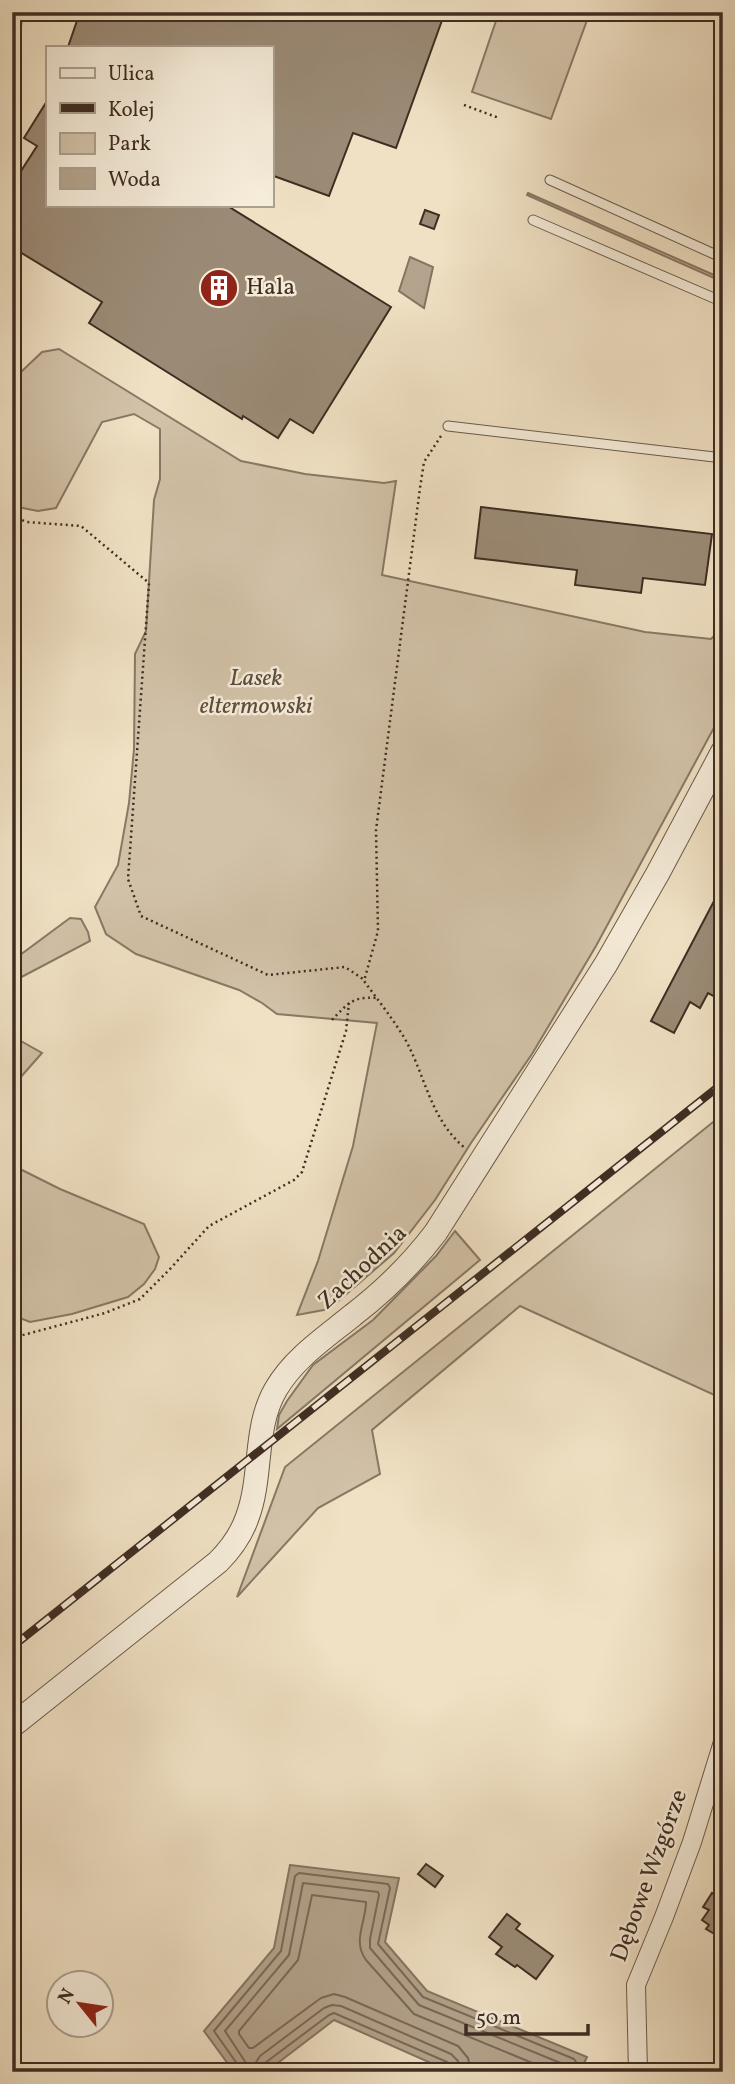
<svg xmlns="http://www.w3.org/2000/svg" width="735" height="2084" viewBox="0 0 735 2084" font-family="Vollkorn,serif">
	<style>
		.green { fill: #d2c2a8; stroke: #887865; stroke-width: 2 }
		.water { fill: #b4a48d; stroke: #857462; stroke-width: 2 }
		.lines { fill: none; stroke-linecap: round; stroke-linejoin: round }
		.shore { stroke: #7a6858; stroke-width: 2 }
		.building { fill: #9b8b76; stroke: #3f2d22; stroke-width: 2 }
		.service-casing { stroke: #6b5a4a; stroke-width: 11 }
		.minor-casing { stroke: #6b5a4a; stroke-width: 20 }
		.tertiary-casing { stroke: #6b5a4a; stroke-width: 25 }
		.path { stroke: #3f2d22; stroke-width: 2.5; stroke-dasharray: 2 3.5; stroke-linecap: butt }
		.service { stroke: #f5ecd9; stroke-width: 9 }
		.minor { stroke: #f5ecd9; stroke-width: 18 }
		.tertiary { stroke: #f5ecd9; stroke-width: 23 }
		.rail-casing { stroke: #3f2d22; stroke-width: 8 }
		.rail { stroke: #f5ecd9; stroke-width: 5; stroke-dasharray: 16; stroke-linecap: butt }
		.labels { text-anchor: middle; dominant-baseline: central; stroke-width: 5; stroke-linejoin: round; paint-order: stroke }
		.poi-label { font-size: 24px; fill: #3f2d22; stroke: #f5ecd9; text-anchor: start }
		.park-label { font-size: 24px; font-style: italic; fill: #5c4b3d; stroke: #f5ecd9 }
		.street-label { font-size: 24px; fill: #3f2d22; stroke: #f5ecd9 }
	</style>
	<rect width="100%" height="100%" fill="#f0e1c4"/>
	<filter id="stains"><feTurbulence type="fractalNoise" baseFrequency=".00286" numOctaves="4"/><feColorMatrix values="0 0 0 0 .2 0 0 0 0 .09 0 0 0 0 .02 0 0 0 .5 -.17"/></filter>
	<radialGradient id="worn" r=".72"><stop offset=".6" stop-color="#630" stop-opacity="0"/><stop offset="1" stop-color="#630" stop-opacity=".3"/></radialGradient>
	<g class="green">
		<polygon points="12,12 23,12 12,90"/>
		<polygon points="499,12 590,12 551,119 472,92"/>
		<polygon points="528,193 723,279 723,282 527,195"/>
		<polygon points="59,349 241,461 305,474 384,483 396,481 382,575 645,632 711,639 723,627 723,711 596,946 532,1054 471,1143 435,1200 394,1253 329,1309 297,1315 318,1261 353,1146 377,1023 277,1014 262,1003 239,990 136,954 106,934 95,907 118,865 129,803 134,749 135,654 146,631 154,500 160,479 160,429 134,414 102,422 56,508 38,511 12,506 12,367 21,372 42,352"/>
		<polygon points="70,918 81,919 88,932 90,941 12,982 12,961"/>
		<polygon points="12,1036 42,1053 12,1087"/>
		<polygon points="723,1114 723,1399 520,1306 372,1430 380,1474 318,1508 237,1597 285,1467"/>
		<polygon points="12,1165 60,1189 144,1224 159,1257 155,1269 144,1284 128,1297 72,1314 30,1322 12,1315"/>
		<polygon points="455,1231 480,1260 277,1429 279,1415 287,1401 313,1365 373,1320 436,1256"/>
	</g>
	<g class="water">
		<polygon points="410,257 433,267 424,308 399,291"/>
		<polygon points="290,1865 399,1878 385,1942 427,1991 587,2057 580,2072 451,2072 334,2020 266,2072 234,2072 204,2031 274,1948"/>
	</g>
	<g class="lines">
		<g class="shore">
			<polyline points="239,2072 238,2065 214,2031 281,1951 295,1876 299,1873 388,1884 390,1888 378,1944 423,1997 574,2059 576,2062 574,2072"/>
			<polyline points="262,2072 265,2063 329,2015 334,2013 447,2062 451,2066 451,2072"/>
			<polyline points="460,2072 458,2061 451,2054 341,2006 332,2005 324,2008 260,2056 253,2067 248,2066 225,2031 289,1955 303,1883 378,1892 379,1895 370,1939 370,1948 419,2005 563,2064 565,2072"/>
			<path d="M471,2072l-3,-14 -10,-12 -113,-49 -11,-3 -13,4 -68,50h-4l-10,-14v-3l59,-71 14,-65 54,7c0,20 -14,39 0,58l48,54 140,58"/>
		</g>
	</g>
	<g class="building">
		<polygon points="80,12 445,12 396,148 353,133 329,196 271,175 271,47 68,47"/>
		<polygon points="47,101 47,205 226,205 391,307 313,433 290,419 278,438 243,416 242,419 89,323 102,302 15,249 18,243 12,239 12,185 37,146 24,138"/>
		<polygon points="425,210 439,215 434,229 420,224"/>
		<polygon points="481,507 712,534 705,585 643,578 641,593 575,585 577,570 475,558"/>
		<polygon points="723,884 723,1001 708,993 700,1008 690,1002 674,1033 651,1021"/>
		<polygon points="426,1864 443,1876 435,1887 418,1874"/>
		<polygon points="723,1889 723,1934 720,1933 718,1936 706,1929 709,1925 702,1920 709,1910 703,1907 712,1893 718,1897"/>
		<polygon points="507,1914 520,1924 516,1929 553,1956 536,1979 517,1965 515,1967 496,1954 502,1947 489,1937"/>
	</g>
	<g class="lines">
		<g class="service-casing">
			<g id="service">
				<polyline points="550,180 723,258"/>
				<polyline points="533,220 723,302"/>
				<polyline points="448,426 723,458"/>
			</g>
		</g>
		<g class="minor-casing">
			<polyline id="minor" points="638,2072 636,1985 664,1917 692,1842 723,1742"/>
		</g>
		<g class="tertiary-casing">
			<path id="tertiary" d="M12,1726l206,-164c13,-13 23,-27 29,-44 16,-42 6,-90 29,-129 18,-31 50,-52 77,-74 31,-24 59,-51 83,-83l170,-268 52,-91 65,-122"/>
		</g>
		<g class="path">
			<polyline points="464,105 499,118"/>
			<path d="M441,436l-17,26 -4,26 -44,342 2,101 -14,50c14,19 29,38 41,58 21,38 25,80 60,109"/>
			<polyline points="12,516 27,522 81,526 149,583 128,879 141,916 268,975 345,967 363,979"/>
			<polyline points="715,733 723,718"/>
			<path d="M332,1020c15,-16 21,-24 44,-22"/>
			<polyline points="12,1338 105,1313 140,1299 170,1269 209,1226 294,1180 302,1172 346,1031 349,1003"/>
		</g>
		<use href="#service" class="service"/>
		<use href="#minor" class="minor"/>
		<use href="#tertiary" class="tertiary"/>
		<g class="rail-casing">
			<polyline id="rail" points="12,1647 723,1083"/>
		</g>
		<use href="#rail" class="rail"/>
	</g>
	<defs>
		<g id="building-disc" transform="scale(2.0125)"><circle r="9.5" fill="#8f2418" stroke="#f5ecd9"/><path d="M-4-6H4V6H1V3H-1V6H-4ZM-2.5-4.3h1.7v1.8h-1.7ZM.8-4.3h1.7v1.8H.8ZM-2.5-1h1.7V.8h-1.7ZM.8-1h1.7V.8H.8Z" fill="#fff"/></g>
	</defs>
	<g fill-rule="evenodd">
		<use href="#building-disc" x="219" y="288"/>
	</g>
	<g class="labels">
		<g class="poi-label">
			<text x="246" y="288">Hala</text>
		</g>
		<g class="park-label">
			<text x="256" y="679">Lasek<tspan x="256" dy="28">eltermowski</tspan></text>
		</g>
		<g class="street-label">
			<text transform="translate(363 1268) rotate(-43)">Zachodnia</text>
			<text transform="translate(650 1876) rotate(-70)">Dębowe Wzgórze</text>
		</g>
	</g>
	<rect width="735" height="2084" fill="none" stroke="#f0e1c4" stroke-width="42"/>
	<rect x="14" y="14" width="707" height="2056" fill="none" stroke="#3f2d22" stroke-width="3.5"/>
	<rect x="21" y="21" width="693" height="2042" fill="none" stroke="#3f2d22" stroke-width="2"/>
	<rect x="46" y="46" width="228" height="161" fill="#f5ecd9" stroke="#aca090" stroke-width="2"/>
	<rect x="60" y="68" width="35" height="10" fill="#f5ecd9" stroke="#aca090" stroke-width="2"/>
	<text x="108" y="80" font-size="21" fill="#3f2d22">Ulica</text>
	<rect x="60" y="103" width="35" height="10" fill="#3f2d22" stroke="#aca090" stroke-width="2"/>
	<text x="108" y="116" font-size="21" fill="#3f2d22">Kolej</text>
	<rect x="60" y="133" width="35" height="21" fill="#d2c2a8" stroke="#aca090" stroke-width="2"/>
	<text x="108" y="150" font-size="21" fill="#3f2d22">Park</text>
	<rect x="60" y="168" width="35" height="21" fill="#b4a48d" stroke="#aca090" stroke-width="2"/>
	<text x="108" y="186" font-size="21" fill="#3f2d22">Woda</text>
	<g transform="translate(80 2004) rotate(300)"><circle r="33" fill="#f5ecd9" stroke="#aca090" stroke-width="2"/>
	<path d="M0-5L12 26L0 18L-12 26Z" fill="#8f2418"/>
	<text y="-10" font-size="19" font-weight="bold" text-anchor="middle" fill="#3f2d22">N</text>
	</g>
	<path d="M466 2024v10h122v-10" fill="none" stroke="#3f2d22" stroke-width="3.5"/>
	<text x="476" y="2024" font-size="21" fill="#3f2d22" stroke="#f5ecd9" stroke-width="5" paint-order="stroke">50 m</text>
	<rect width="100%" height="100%" filter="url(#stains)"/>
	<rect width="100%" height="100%" fill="url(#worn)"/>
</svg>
